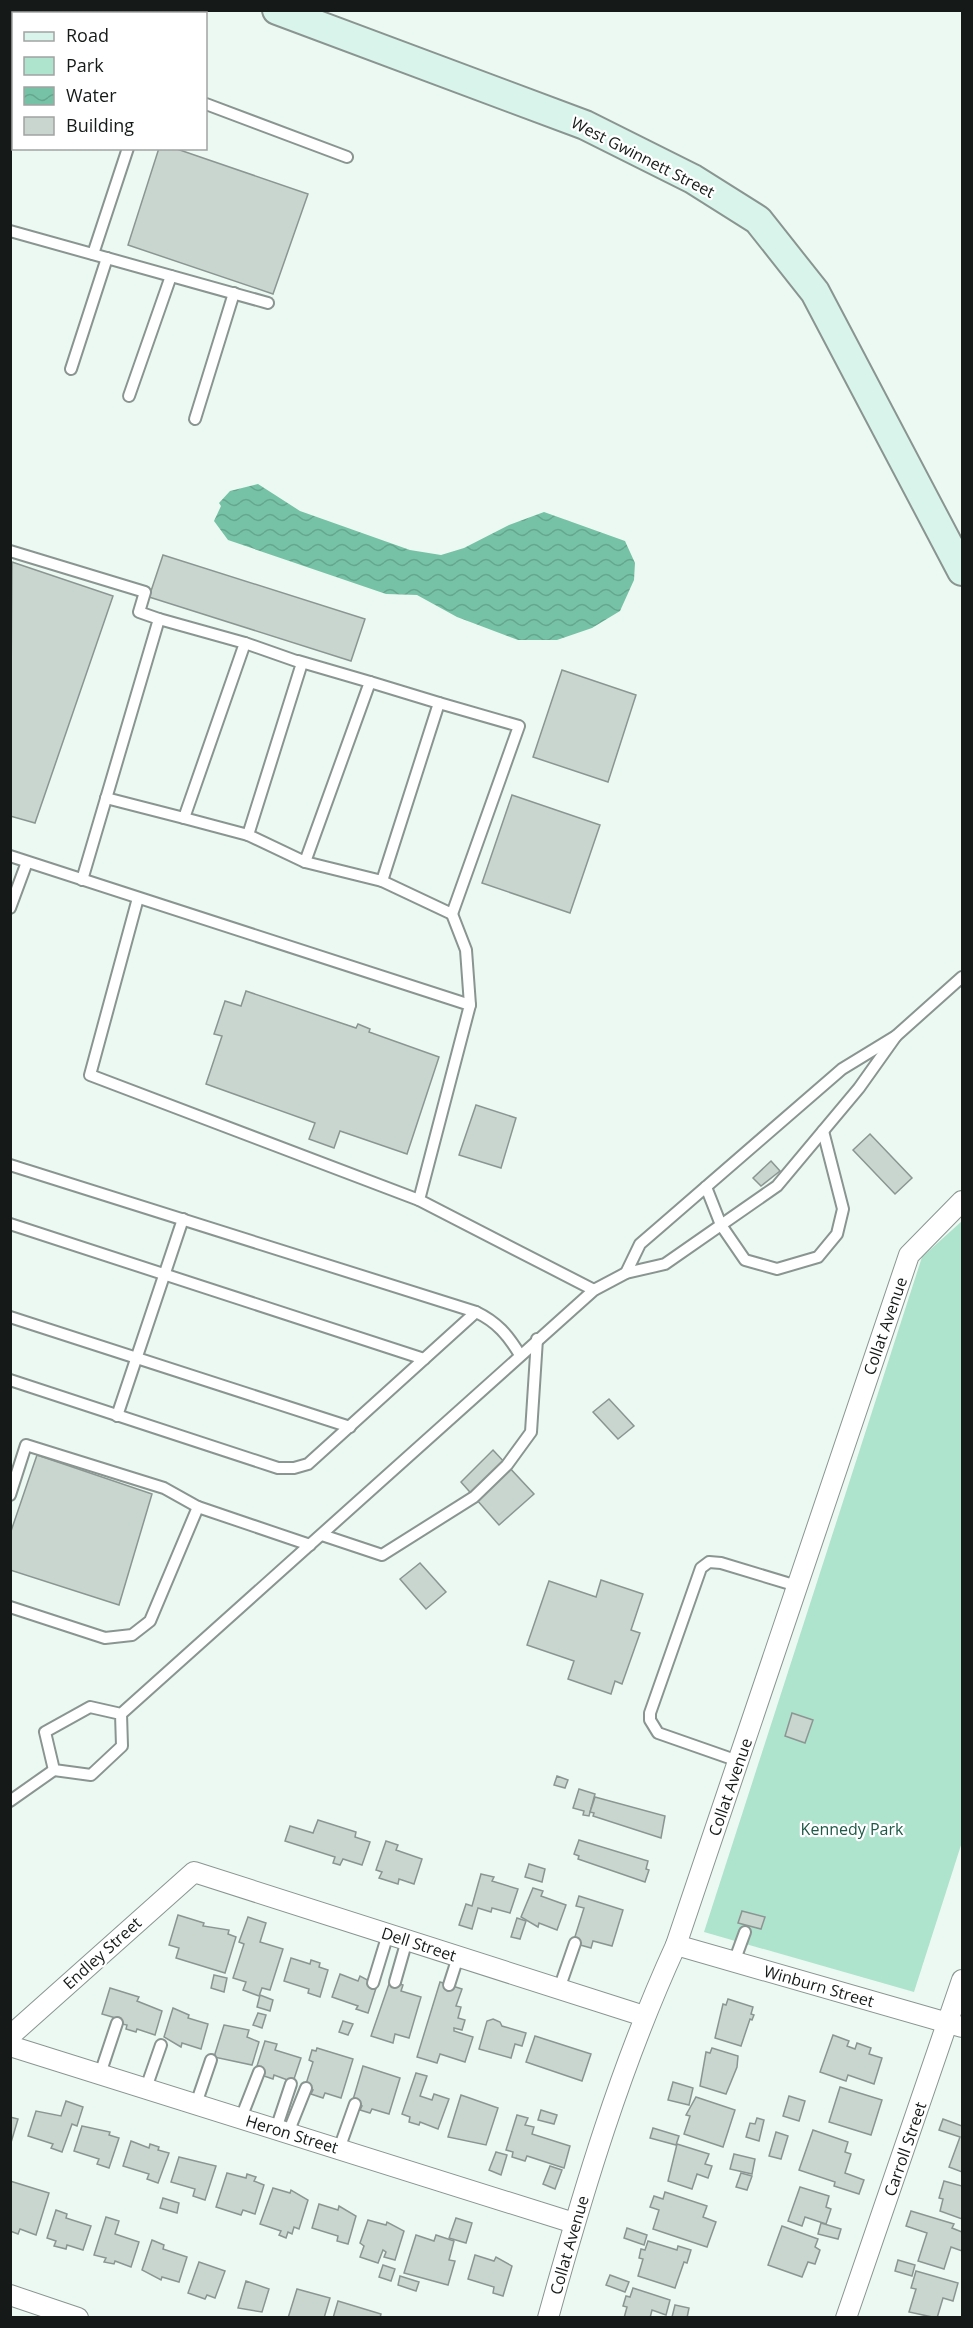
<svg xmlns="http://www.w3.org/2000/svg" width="973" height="2328" viewBox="0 0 973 2328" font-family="'Open Sans',sans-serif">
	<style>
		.green { fill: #aee3ce }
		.water { fill: url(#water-waves) }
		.building { fill: #c9d5cf; stroke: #8b9692; stroke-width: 1.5 }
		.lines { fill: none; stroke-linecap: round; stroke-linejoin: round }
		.service-casing { stroke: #8a9591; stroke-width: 14 }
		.minor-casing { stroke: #8a9591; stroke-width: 22 }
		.secondary-casing { stroke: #8a9591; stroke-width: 32 }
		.service { stroke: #fff; stroke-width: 10 }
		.minor { stroke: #fff; stroke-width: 20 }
		.secondary { stroke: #d9f5eb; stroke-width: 28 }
		.labels { text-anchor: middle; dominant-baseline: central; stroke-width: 4.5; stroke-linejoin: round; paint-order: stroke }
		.street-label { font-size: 16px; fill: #151a18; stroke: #fff }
		.park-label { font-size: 16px; fill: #1c5946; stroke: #fff }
	</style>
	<defs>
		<pattern id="water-waves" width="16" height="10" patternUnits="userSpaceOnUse" patternTransform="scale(1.5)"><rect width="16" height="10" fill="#76c2a6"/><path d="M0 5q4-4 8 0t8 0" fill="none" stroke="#65a68e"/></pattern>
	</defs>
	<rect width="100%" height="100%" fill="#ecf9f3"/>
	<polygon class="green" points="962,1221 962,1842 914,1992 704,1932 922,1257"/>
	<polygon class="water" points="258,484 300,511 410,550 441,555 464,548 509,525 544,512 625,541 635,563 634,580 620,611 592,628 557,640 518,640 457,617 417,595 386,594 228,540 214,521 221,506 219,503 230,491"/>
	<g class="building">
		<polygon points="159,148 174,148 308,194 273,294 128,245"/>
		<polygon points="163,555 365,619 351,661 149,597"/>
		<polygon points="12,562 113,596 35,823 10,816"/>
		<polygon points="562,670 636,695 608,782 533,757"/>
		<polygon points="512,795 600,825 570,913 482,883"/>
		<polygon points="246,991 356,1028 358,1024 370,1029 369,1032 439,1057 407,1154 340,1131 334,1148 309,1139 315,1123 206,1084 222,1036 214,1034 225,1001 241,1006"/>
		<polygon points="476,1105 516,1118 501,1168 459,1155"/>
		<polygon points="870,1134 912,1178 895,1194 853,1150"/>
		<polygon points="771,1161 780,1171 761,1186 753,1178"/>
		<polygon points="609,1399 634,1426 618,1439 593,1412"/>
		<polygon points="493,1450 534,1494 499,1525 461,1482"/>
		<polygon points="37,1455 152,1494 119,1605 10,1570 10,1534"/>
		<polygon points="420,1563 446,1592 426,1609 400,1579"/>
		<polygon points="601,1580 643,1594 631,1630 640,1633 622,1684 615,1681 611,1694 568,1679 574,1661 527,1645 549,1581 596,1597"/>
		<polygon points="792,1713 813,1720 805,1743 785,1736"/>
		<polygon points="557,1776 568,1780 565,1788 554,1785"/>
		<polygon points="579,1789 595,1794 589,1816 583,1815 584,1811 573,1808"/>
		<polygon points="595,1797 665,1816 661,1838 593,1816 594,1813 590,1812"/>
		<polygon points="318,1820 356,1832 355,1837 370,1842 362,1865 343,1859 340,1865 333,1863 335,1857 285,1841 290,1826 313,1833"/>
		<polygon points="579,1840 648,1861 646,1869 649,1870 645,1882 578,1859 579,1856 574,1854"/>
		<polygon points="386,1841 398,1845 396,1850 422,1859 414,1884 399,1879 398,1884 379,1878 382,1872 376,1870"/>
		<polygon points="529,1864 545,1869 542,1882 525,1877"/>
		<polygon points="481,1874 494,1877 492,1881 518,1889 510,1913 492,1908 491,1912 478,1908 472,1929 459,1925 466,1904 472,1906"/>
		<polygon points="533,1888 543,1891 541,1896 566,1905 557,1930 539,1923 538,1927 521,1917"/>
		<polygon points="579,1896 623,1910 612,1946 593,1941 591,1948 573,1943 584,1908 576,1906"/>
		<polygon points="742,1911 765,1917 761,1929 738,1923"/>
		<polygon points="178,1915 204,1923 203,1926 229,1930 228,1934 236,1937 225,1973 176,1958 179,1948 169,1945"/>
		<polygon points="248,1917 266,1923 260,1942 283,1949 270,1990 262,1988 259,1996 243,1990 246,1982 233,1978 244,1944 239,1942"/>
		<polygon points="517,1918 526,1921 520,1939 511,1937"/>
		<polygon points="291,1958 310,1964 311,1960 320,1963 319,1967 328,1970 320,1997 308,1993 309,1989 284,1981"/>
		<polygon points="340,1974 358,1981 360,1976 377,1985 368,2013 356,2009 358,2006 332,1997"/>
		<polygon points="214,1975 227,1978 224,1992 211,1988"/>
		<polygon points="390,1981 403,1985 401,1991 421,1997 409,2038 395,2034 393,2043 371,2036"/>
		<polygon points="440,1982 462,1989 456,2006 461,2007 458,2018 465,2020 462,2030 454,2028 454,2031 473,2037 465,2062 440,2054 437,2063 417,2057"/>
		<polygon points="110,1988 139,1997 137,2001 162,2011 155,2035 137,2029 136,2032 126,2029 127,2025 117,2023 119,2019 102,2014"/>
		<polygon points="260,1995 273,2000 270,2011 257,2007"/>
		<polygon points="728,1999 753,2007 751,2014 754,2015 752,2020 750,2019 741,2046 715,2038 723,2004 726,2005"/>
		<polygon points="173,2008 189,2015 188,2018 208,2024 201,2049 182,2043 181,2047 164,2037"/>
		<polygon points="258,2013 266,2015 262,2028 253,2025"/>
		<polygon points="493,2019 500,2022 502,2026 526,2033 522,2046 515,2044 511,2058 479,2049 487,2021"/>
		<polygon points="343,2021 353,2024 348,2035 339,2032"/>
		<polygon points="224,2025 249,2030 247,2037 259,2042 252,2065 214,2057"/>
		<polygon points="833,2035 849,2041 847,2046 855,2049 857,2043 871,2048 869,2054 882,2058 874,2084 848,2075 846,2081 820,2072"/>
		<polygon points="535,2036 591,2054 582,2081 526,2062"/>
		<polygon points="265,2041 277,2044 275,2050 301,2058 293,2082 274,2075 273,2079 264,2076 265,2073 256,2069"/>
		<polygon points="317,2048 353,2059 341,2098 325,2093 323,2098 311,2094 313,2090 305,2087 313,2062 309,2060 312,2050 316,2051"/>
		<polygon points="712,2048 738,2056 737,2067 726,2094 700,2086 706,2052 710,2053"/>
		<polygon points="363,2066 400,2078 389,2114 372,2109 370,2113 360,2110 362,2106 352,2103"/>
		<polygon points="416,2073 427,2076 420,2096 432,2100 434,2094 449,2099 438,2129 420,2122 419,2125 409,2122 410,2117 402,2114"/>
		<polygon points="673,2082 693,2088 689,2105 668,2100"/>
		<polygon points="840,2087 882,2100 871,2135 829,2122"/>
		<polygon points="461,2095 498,2108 486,2145 448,2137"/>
		<polygon points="789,2096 805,2101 799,2121 783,2116"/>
		<polygon points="696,2097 735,2110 723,2147 684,2134 690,2116 686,2115"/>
		<polygon points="66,2101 83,2107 77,2126 72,2124 62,2152 51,2148 53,2144 28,2136 36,2111 61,2116"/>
		<polygon points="541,2110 557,2115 554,2124 538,2120"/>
		<polygon points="517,2115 528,2118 525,2125 534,2127 532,2134 570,2146 564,2168 527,2156 525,2161 512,2157 513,2152 506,2150"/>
		<polygon points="10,2117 18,2119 10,2146"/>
		<polygon points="757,2118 764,2120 759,2141 746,2137 750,2123 755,2124"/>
		<polygon points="943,2119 962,2126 962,2172 949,2167 960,2137 939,2130"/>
		<polygon points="82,2126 110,2132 109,2135 119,2138 109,2168 97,2164 99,2159 74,2151"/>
		<polygon points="653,2128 679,2136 676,2145 650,2138"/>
		<polygon points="813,2130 848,2142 845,2152 851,2154 845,2173 864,2180 859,2194 834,2186 835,2182 799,2170"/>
		<polygon points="776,2132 788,2136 781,2159 769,2156"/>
		<polygon points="131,2141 149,2148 150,2144 159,2147 158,2150 169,2153 158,2183 147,2179 149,2174 123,2166"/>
		<polygon points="677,2144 709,2154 705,2164 712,2166 708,2178 697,2174 692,2189 668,2181"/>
		<polygon points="496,2152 507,2155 501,2175 489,2170"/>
		<polygon points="734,2154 755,2159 752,2174 730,2169"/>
		<polygon points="179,2157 216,2166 205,2200 193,2196 195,2189 171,2182"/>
		<polygon points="550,2166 562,2170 555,2189 543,2184"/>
		<polygon points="227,2173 246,2178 247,2174 256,2177 254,2181 264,2185 255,2214 243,2210 241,2215 216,2207"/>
		<polygon points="741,2173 752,2176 747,2190 736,2187"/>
		<polygon points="10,2181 49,2193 36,2235 20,2229 18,2234 10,2231"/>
		<polygon points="944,2181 962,2186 962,2219 940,2211 943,2199 939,2198"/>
		<polygon points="800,2187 829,2196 826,2207 831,2209 826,2224 805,2217 802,2226 788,2221"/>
		<polygon points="273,2188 290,2193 291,2190 308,2200 299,2229 294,2227 292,2234 288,2232 286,2238 279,2235 281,2231 260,2224"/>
		<polygon points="665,2192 707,2206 703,2217 716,2222 707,2247 653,2229 659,2210 650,2207 654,2196 663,2199"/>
		<polygon points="163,2198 179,2203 177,2213 160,2208"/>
		<polygon points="319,2204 338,2210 339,2206 356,2216 348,2244 337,2241 338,2236 312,2228"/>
		<polygon points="56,2210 67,2214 66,2218 91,2226 83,2250 67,2245 66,2249 54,2246 56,2241 47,2238"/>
		<polygon points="911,2211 954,2224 952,2228 962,2232 962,2251 951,2247 944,2269 918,2261 927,2233 906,2226"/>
		<polygon points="106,2217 119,2221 115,2234 139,2242 131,2267 115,2261 114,2264 104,2262 106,2258 94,2255"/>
		<polygon points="456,2218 472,2223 466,2243 449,2238"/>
		<polygon points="368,2220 386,2225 387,2222 404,2231 395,2260 384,2257 386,2252 383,2250 378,2263 360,2257 364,2246 360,2243"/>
		<polygon points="821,2223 841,2229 838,2239 818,2234"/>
		<polygon points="782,2226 818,2239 815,2247 820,2250 815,2264 808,2262 802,2277 768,2265"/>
		<polygon points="627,2228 647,2235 644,2245 624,2238"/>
		<polygon points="416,2235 434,2241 436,2235 454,2241 449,2260 455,2261 448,2285 404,2273"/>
		<polygon points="152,2240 164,2245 163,2249 187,2257 179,2282 162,2277 161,2280 142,2270"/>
		<polygon points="648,2241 677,2250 678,2246 691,2250 687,2263 684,2262 675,2288 638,2276 643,2259 639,2258 641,2249 645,2250"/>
		<polygon points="475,2255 494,2261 496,2257 512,2266 503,2296 493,2293 494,2287 468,2279"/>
		<polygon points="898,2260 915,2265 912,2276 895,2271"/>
		<polygon points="199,2262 225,2271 215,2298 207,2295 205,2299 188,2293"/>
		<polygon points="383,2265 395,2269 391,2281 379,2277"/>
		<polygon points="916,2271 958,2283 953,2301 943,2298 937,2318 909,2312 916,2289 911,2288"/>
		<polygon points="610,2275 629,2282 625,2292 606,2285"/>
		<polygon points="400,2276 419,2282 416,2291 398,2285"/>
		<polygon points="246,2281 269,2289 262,2312 238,2308"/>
		<polygon points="633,2288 670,2300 666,2315 652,2310 650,2318 624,2318 627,2307 623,2306 626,2296 630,2297"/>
		<polygon points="297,2289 330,2298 324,2318 288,2318"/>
		<polygon points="338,2301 381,2314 380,2318 333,2318"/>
		<polygon points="675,2305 689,2308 687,2318 672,2317"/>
	</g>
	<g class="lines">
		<g class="service-casing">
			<g id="service">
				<polyline points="206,104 347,157"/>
				<polyline points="10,231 268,303"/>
				<polyline points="93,254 128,148"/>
				<polyline points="71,369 107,258"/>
				<polyline points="129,396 171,276"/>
				<polyline points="195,419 234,293"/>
				<polyline points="10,551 145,592 139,612 159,619 82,880"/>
				<polyline points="106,798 184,818 245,643 159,619"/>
				<polyline points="184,818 248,835 302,663 245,643"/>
				<polyline points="248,835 305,862 370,682 298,661"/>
				<polyline points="10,856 470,1005 419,1200 594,1290"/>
				<polyline points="305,862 382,881 439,703 370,682"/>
				<polyline points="382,881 452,914 519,726 439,703"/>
				<polyline points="138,898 90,1075 419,1200"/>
				<polyline points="10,908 27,862"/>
				<polyline points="452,914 466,950 470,1005"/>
				<path d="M10,1165l466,147c21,10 32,23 44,43"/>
				<polyline points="706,1187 721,1225 745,1260 777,1269 818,1257 837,1234 843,1209 823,1131"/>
				<polyline points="10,1224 424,1359"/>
				<polyline points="626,1273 640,1244 662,1225 842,1069 896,1036 962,977"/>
				<polyline points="10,1317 350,1427"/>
				<polyline points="10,1380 278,1468 294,1468 308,1464 476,1312"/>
				<polyline points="117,1416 183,1219"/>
				<polyline points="10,1495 26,1445 164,1488 198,1507 310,1545"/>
				<polyline points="322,1535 382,1555 474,1497 507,1465 531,1432 537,1339"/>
				<polyline points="10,1607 105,1638 132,1635 150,1621 198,1507"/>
				<polyline points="121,1714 122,1746 91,1775 54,1770 45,1732 90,1707 121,1714 594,1290 626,1273 665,1264 777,1186 859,1088 896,1036"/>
				<polyline points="738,1761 658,1733 650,1720 650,1713 701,1568 709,1562 721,1563 797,1586"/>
				<polyline points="10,1801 54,1770"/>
				<polyline points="734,1962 745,1932"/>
				<polyline points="395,1982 407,1940"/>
				<polyline points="373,1983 388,1934"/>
				<polyline points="449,1985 458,1957"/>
				<polyline points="559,1989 575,1943"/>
				<polyline points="100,2074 117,2023"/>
				<polyline points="146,2088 161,2045"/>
				<polyline points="196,2104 211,2060"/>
				<polyline points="241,2118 259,2072"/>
				<polyline points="276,2129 291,2084"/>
				<polyline points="288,2133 306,2088"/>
				<polyline points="339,2149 355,2104"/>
			</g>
		</g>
		<g class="minor-casing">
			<g id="minor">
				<polyline points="676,1945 962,2027"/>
				<polyline points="10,2036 194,1872 644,2016"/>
				<polyline points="10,2046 574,2223"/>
				<polyline points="10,2295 78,2318"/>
				<path d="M548,2318c35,-127 73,-253 128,-373l233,-690 53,-54"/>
				<polyline points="846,2318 962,1980"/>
			</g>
		</g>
		<g class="secondary-casing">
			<polyline id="secondary" points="277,10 585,125 693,179 758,220 815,292 962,571"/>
		</g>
		<use href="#service" class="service"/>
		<use href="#minor" class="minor"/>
		<use href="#secondary" class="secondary"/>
	</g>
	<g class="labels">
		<g class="street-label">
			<text transform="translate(643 157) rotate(27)">West Gwinnett Street</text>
			<text transform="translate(885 1326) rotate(-71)">Collat Avenue</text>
			<text transform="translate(730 1787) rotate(-71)">Collat Avenue</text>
			<text transform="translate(419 1944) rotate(18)">Dell Street</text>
			<text transform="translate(102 1953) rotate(-42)">Endley Street</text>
			<text transform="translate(819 1986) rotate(16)">Winburn Street</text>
			<text transform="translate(292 2134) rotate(17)">Heron Street</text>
			<text transform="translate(905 2149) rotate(-71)">Carroll Street</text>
			<text transform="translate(569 2245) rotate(-74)">Collat Avenue</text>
		</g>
		<g class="park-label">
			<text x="852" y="1829">Kennedy Park</text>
		</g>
	</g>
	<rect width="973" height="2328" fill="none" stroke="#151a18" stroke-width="24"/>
	<rect x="12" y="12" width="195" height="138" fill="#ffffff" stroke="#a1a3a3" stroke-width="1.5"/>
	<rect x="24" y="32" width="30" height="9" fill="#d9f5eb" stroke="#a1a3a3" stroke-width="1.5"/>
	<text x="66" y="42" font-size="18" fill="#151a18">Road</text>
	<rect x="24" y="57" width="30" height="18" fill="#aee3ce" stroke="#a1a3a3" stroke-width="1.5"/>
	<text x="66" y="72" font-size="18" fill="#151a18">Park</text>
	<rect x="24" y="87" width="30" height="18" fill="url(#water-waves)" stroke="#a1a3a3" stroke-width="1.5"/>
	<text x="66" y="102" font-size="18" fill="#151a18">Water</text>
	<rect x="24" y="117" width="30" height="18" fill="#c9d5cf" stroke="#a1a3a3" stroke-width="1.5"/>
	<text x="66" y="132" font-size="18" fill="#151a18">Building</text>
</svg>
